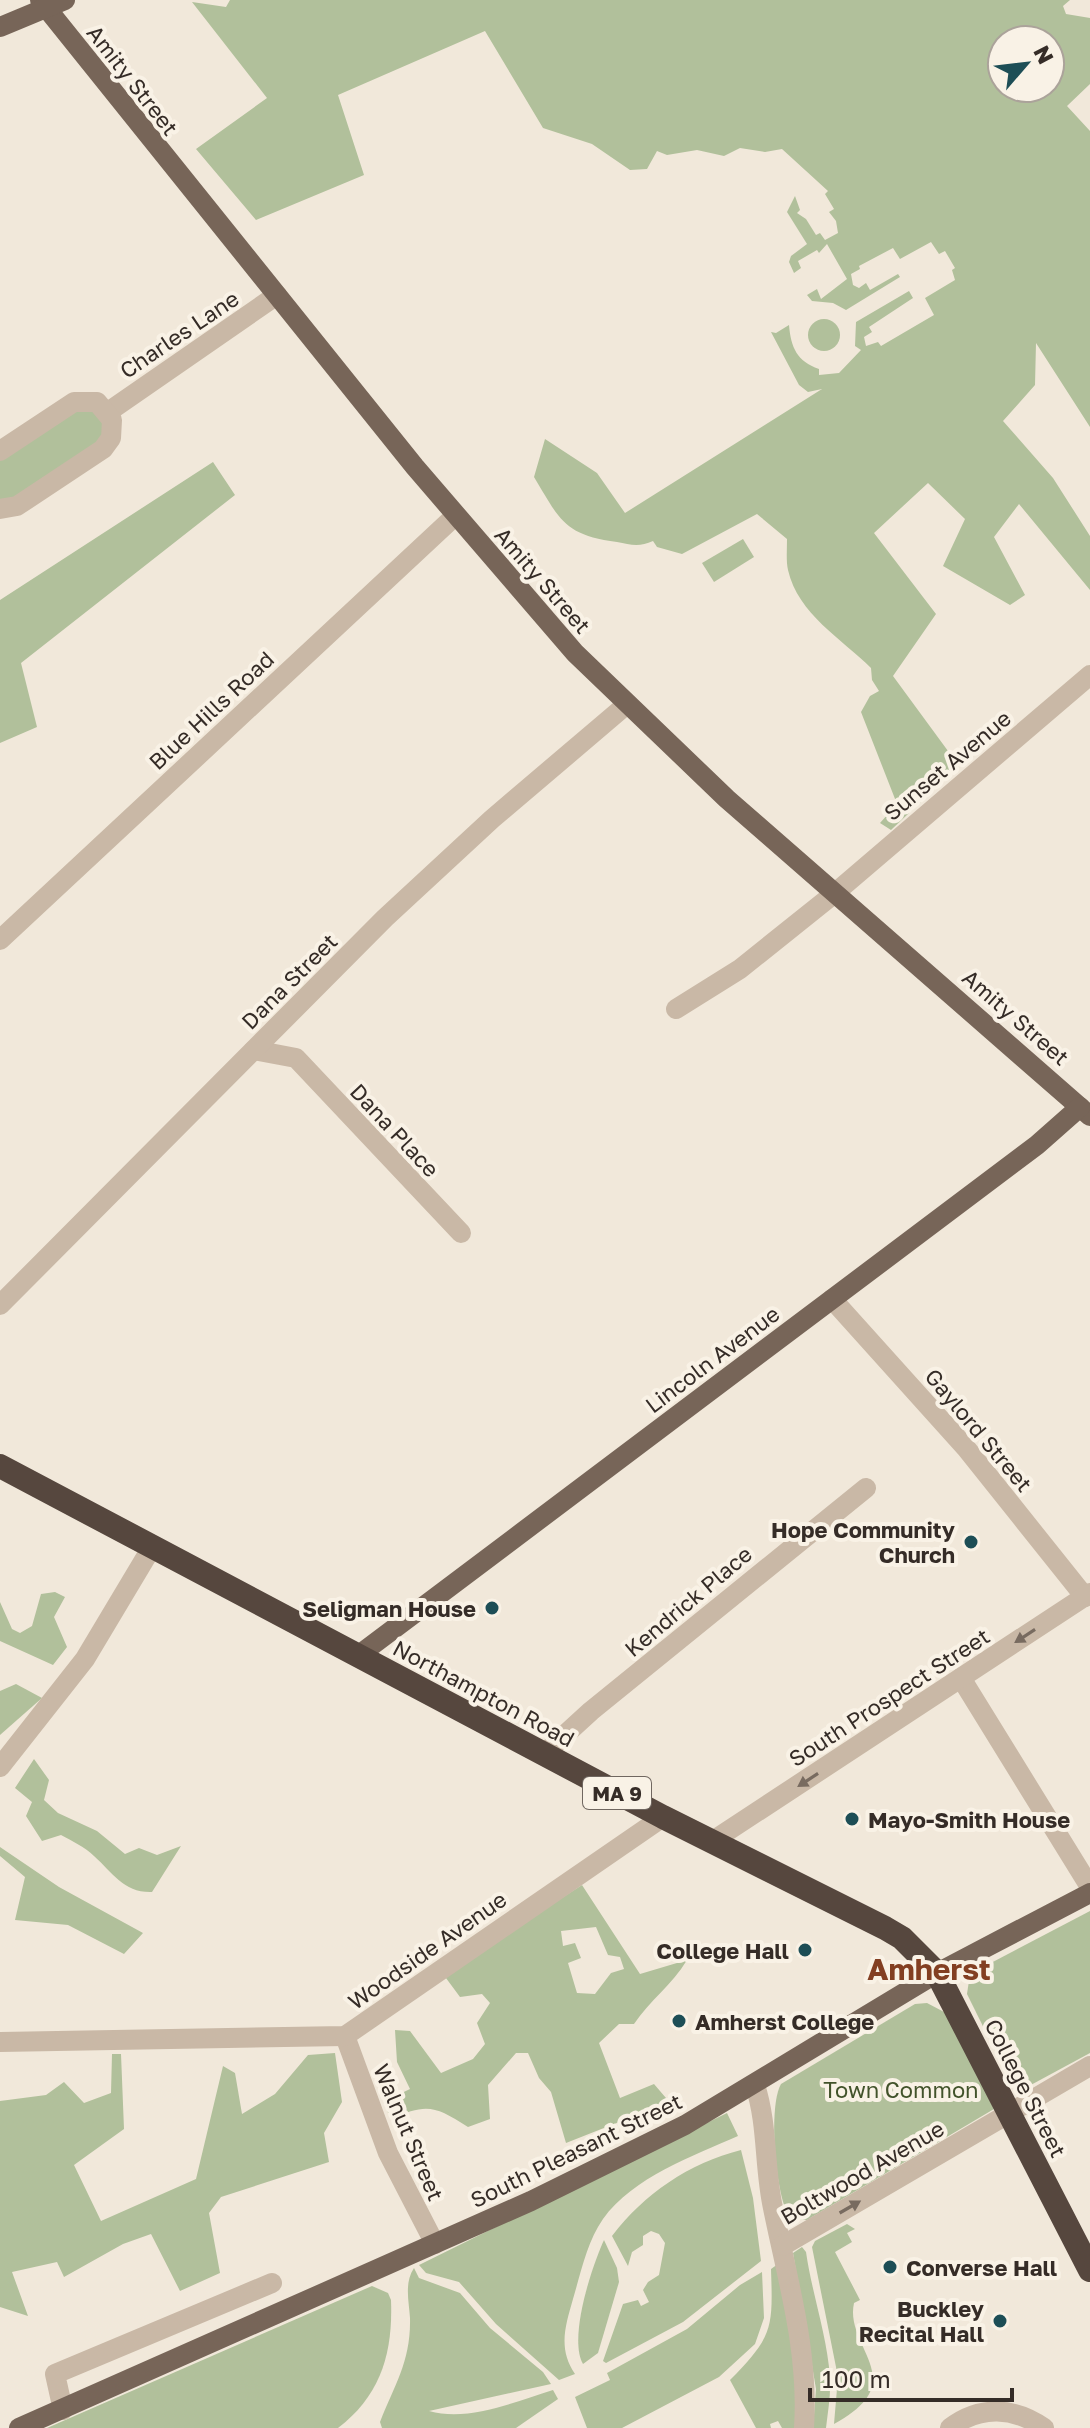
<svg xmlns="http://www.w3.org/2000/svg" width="1090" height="2428" viewBox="0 0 1090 2428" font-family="'Golos Text',sans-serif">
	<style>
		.green { fill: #b1c09b; fill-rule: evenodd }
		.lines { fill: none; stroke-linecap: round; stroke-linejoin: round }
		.minor { stroke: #c9b8a6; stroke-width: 20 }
		.major { stroke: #776558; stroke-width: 20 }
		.highway { stroke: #56473e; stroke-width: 24 }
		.oneway { fill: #786b60 }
		.poi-dot { fill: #1d4e56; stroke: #f9f2e6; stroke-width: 3 }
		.labels { text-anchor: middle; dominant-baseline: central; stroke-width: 8; stroke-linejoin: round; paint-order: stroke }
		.shield { fill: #f9f2e6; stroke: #706760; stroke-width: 2 }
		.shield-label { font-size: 20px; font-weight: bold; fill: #352c27 }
		.street-label { font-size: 22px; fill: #352c27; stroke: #f9f2e6 }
		.poi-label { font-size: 22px; font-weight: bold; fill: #352c27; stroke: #f9f2e6; text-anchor: end }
		.park-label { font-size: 22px; fill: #42532b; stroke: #f9f2e6 }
		.district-label { font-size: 30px; font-weight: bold; fill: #833f22; stroke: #f9f2e6 }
	</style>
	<rect width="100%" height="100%" fill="#f1e8da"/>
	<g class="green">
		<path d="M230,0h840l-7,6 3,8 24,4v66l-23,22 23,25v296l-54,-84 -1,42 -32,36 50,57 37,58v54l-71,-86 -25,33 31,58 -15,10 -67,-39 22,-47 -37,-36 -54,50 62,81 -43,62 66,90 -68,64 -11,-7 17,-19 -36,-92 9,-16 9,-5 -7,-11 -1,-12c-29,-29 -73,-54 -83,-98 -2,-9 -1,-21 -1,-31l-30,-25 -75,40 -25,-7 -4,-6c-13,6 -22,4 -36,1 -53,-7 -57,-22 -83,-65l11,-38 52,34 28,40 197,-124 -14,3 -9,-7 -28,-53 5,1 13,-8c2,23 8,36 30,44v6l20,-2 22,-23 -6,-4 1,-24 53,-31 4,7 -44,29 3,5 -8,5 2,9 12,-4 3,4 53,-31 -9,-17 30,-18 -3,-10 3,-2 -10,-17 -6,3 -8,-12 -31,17 -7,-11 -34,18 1,3 -9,5 2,11 6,3 7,-5 4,7 28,-16 2,3 -54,33 -13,-7 -21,-2 -5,-6 10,-6 4,10 26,-20 -20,-35 -8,9 -2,-3 -19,11 3,7 -7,5 -5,-11 2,-6 16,-12 -20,-32 8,-16 5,14 -3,3 9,6 10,16 4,-2 5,7 13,-7 -2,-12 -7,-9 5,-3 -9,-15 3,-3 -46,-42 -17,3 -25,-4 -16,8 -27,-6 -30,5 -10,-4 -10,18 -17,1 -38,-26 -49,-16 -58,-97 -147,64 26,80 -108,45 -60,-71 71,-51 -75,-96 34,5zM1050,40v48h-48v-48z"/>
		<circle cx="824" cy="335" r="16"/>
		<polygon points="81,406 105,413 104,439 13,501 0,503 0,459"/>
		<polygon points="213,462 235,495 21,663 37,727 0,743 0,600"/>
		<polygon points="743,539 754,557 714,582 702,563"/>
		<polygon points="55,1592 65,1597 54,1617 67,1647 53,1665 0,1641 0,1602 12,1629 20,1633 32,1626 41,1594"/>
		<polygon points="16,1684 42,1698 0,1735 0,1691"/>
		<path d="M34,1759l15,21 -5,20 14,13 39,18 28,23 14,-6 18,7 24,-9 -29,46c-28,1 -39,-19 -58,-36 -9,-9 -22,-15 -33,-21l-19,6 -16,-25 6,-14 -17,-14z"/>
		<polygon points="0,1847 59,1887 143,1933 124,1954 68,1925 15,1920 25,1877 0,1856"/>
		<path d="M582,1885l58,89 47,-14c-15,25 -37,40 -53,64h-15l-20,19 21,55 34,-14 12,14 -4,7 -96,38 -15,-51 -12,-14 -11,-25h-12l-28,32 2,34 -22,8c-33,-21 -41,-24 -77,-8l-8,-17 27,-13 -13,-27 -2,-32 15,1 31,42 32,-14 12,-15 -8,-21 13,-20 -8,-9 -22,3 -17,-23zM596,1927l12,28 12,2 4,12 -13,4 -16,21 -18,-1 -9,-30 13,-5 -6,-15 -12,3 -2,-15z"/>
		<polygon points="1090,1911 1090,2053 1016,2093 967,1994 970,1974"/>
		<path d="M927,2003l19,10 48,96 -187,111 -17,-2c-15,-21 -22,-112 -9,-134l134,-80z"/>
		<polygon points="335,2053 342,2102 324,2133 329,2162 221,2197 209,2213 220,2273 180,2291 151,2234 123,2244 64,2277 57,2262 12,2272 28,2316 0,2307 0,2101 46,2095 64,2082 84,2103 111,2093 112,2054 121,2054 124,2129 74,2165 101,2221 196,2179 223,2066 235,2073 242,2114 275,2094 308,2055"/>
		<path d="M727,2113l11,23c-45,20 -105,41 -135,83 -16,23 -22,53 -30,80 -8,28 -15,50 2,75l-16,6 -63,-56 -37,-42 -33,-9 -7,-8z"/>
		<path d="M741,2150l12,48 8,63 -78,61 -77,41 -3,-2 20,-57 15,-4 3,6 8,-4 -6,-12 5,-8 11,-7 6,-32 -6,-9 -8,-3 -8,5v9l-11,7 -4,14 -16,-30c32,-42 77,-73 129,-86z"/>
		<path d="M847,2224l8,5 -8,4 5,9 -17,10 25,48 -6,3c-10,45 60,78 -20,121l4,-47 -26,-130 3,-6z"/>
		<path d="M604,2240l13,28 2,14 -21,71 -15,11c-15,-26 9,-98 21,-124z"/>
		<path d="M802,2247l4,5c6,42 21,83 24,125 1,17 -2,34 -4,51h-13l3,-39 -23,-136z"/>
		<path d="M778,2264l14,54 5,110h-15l-4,-7 -8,3 1,4h-15l-26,-48c43,-44 43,-51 41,-111z"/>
		<path d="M414,2268l5,10 41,15 30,35 53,44 8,12 -122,27c40,11 85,-9 124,-21l5,9 -42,29h-134l-2,-6c15,-38 31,-61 30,-104 -1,-17 -6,-35 4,-50z"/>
		<polygon points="762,2272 764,2318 755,2344 719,2377 622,2428 587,2428 575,2397 610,2380 607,2373 687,2329 740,2285"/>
		<path d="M372,2286l16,7 3,7c2,53 -10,95 -53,128h-291z"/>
	</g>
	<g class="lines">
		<g class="minor">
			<polyline points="108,412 277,295"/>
			<polyline points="0,451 74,402 97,402 112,420 111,438 103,449 17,506 0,509"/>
			<polyline points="0,940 455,516"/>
			<polyline points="676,1009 740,969 835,893 1090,675"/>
			<polyline points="254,1050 296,1058 461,1233"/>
			<polyline points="832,1299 966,1448 1085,1597"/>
			<polyline points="0,1305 385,918 492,819 626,705"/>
			<polyline points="961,1678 1090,1887"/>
			<polyline points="544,1754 591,1711 866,1488"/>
			<polyline points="0,1767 85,1659 152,1547"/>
			<polyline points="714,1840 1090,1593"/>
			<polyline points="345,2036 388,2153 435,2244"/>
			<polyline points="0,2042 345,2036 663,1817"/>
			<path d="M755,2085c13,40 9,82 18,123 15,74 36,144 31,220"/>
			<polyline points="782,2246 1090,2066"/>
			<polyline points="63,2410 55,2374 272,2283"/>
			<path d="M950,2428c30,-23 64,-21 94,0"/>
		</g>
		<g class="major">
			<polyline points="40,0 415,467 575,653 727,799 1090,1116"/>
			<polyline points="0,27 65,0"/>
			<polyline points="359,1655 1037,1145 1080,1107"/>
			<polyline points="19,2428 531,2201 685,2125 937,1973 1090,1893"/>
		</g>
		<polyline class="highway" points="0,1466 663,1817 885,1928 902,1938 937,1973 1090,2270"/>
	</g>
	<defs><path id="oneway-solid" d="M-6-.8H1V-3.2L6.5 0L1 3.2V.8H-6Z" transform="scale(2)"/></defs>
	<g class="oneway">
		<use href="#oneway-solid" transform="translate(1025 1636) rotate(147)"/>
		<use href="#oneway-solid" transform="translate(808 1780) rotate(147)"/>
		<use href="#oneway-solid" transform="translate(850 2207) rotate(-30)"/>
	</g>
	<g class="poi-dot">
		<circle cx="971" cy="1542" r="8"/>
		<circle cx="492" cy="1608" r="8"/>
		<circle cx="852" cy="1819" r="8"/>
		<circle cx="805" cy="1950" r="8"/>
		<circle cx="679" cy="2021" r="8"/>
		<circle cx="890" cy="2267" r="8"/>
		<circle cx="1000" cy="2321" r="8"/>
	</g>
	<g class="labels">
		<rect class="shield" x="583" y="1777" width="68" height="32" rx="6"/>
		<g class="shield-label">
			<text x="617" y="1793">MA 9</text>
		</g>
		<g class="street-label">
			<text transform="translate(133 80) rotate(52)">Amity Street</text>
			<text transform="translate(179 334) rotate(-34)">Charles Lane</text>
			<text transform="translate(543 580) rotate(49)">Amity Street</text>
			<text transform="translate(211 710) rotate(-43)">Blue Hills Road</text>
			<text transform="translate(947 765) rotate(-40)">Sunset Avenue</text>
			<text transform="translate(289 981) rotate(-45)">Dana Street</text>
			<text transform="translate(1016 1017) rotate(41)">Amity Street</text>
			<text transform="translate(395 1130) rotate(47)">Dana Place</text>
			<text transform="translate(712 1359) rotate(-37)">Lincoln Avenue</text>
			<text transform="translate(979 1430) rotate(50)">Gaylord Street</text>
			<text transform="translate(688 1601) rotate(-40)">Kendrick Place</text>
			<text transform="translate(484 1693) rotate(28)">Northampton Road</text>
			<text transform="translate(889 1697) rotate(-33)">South Prospect Street</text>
			<text transform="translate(427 1950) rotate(-35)">Woodside Avenue</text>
			<text transform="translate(1026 2088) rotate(63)">College Street</text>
			<text transform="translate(409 2132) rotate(67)">Walnut Street</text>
			<text transform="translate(576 2150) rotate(-26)">South Pleasant Street</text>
			<text transform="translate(862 2172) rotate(-30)">Boltwood Avenue</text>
		</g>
		<g class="poi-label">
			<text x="955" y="1529">Hope Community<tspan x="955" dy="25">Church</tspan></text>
			<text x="476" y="1608">Seligman House</text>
			<text x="868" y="1819" text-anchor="start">Mayo-Smith House</text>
			<text x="789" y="1950">College Hall</text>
			<text x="695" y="2021" text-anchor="start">Amherst College</text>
			<text x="906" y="2267" text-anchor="start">Converse Hall</text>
			<text x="984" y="2308">Buckley<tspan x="984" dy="25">Recital Hall</tspan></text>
		</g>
		<g class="park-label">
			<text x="901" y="2089">Town Common</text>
		</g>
		<g class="district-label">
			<text x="929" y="1969">Amherst</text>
		</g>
	</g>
	<g transform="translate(1026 64) rotate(62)"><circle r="38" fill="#f9f2e6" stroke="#aba39a" stroke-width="2"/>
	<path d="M0-6L14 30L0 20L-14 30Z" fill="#1d4e56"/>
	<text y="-12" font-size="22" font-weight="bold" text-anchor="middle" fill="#352c27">N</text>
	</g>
	<path d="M810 2388v12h202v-12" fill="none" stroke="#352c27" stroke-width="4"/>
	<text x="822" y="2388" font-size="24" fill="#352c27" stroke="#f9f2e6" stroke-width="6" paint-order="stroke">100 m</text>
</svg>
